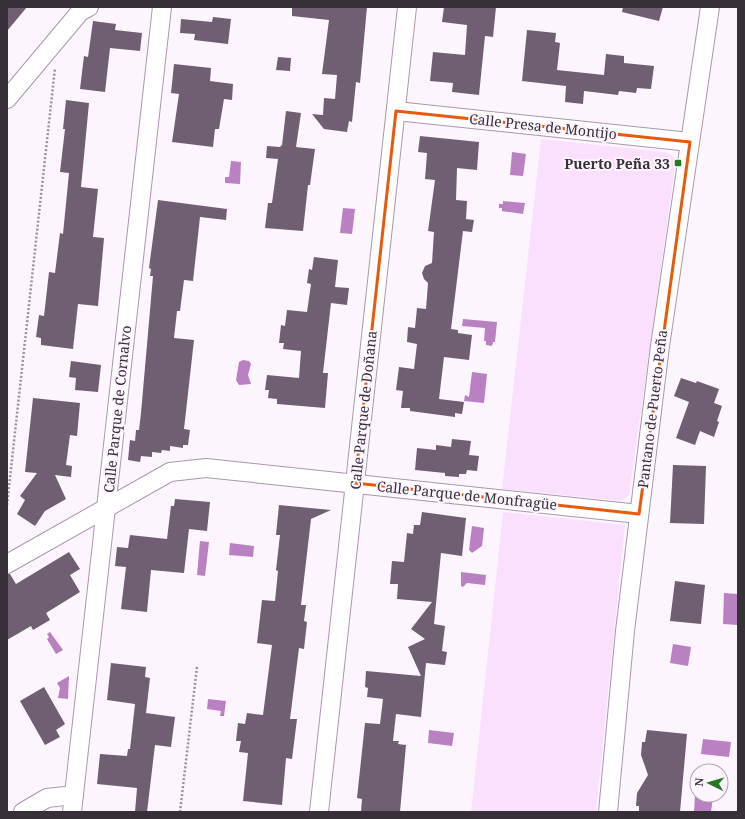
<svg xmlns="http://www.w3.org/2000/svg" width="745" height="819" viewBox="0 0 745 819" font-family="'Noto Serif',serif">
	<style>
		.green { fill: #fbe0fe }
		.water { fill: #ba81c2 }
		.building { fill: #705f72 }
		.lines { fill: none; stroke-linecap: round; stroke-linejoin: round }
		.minor-casing { stroke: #a997ab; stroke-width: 20 }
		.path { stroke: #99929a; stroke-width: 2.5; stroke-dasharray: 2 2; stroke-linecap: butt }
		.minor { stroke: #fff; stroke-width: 18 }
		.marked { fill: none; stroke: #e8590c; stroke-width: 3; stroke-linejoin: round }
		.poi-dot { fill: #267822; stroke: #fdf5fe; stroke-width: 1.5 }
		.labels { text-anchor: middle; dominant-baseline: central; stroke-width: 4; stroke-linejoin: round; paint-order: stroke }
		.street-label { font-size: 14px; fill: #373038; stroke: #fdf5fe }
		.poi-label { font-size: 14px; font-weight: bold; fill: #373038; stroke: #fdf5fe; text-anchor: end }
	</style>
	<rect width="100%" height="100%" fill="#fdf5fe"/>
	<g class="green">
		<polygon points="541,139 666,152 676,159 629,495 622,501 502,489"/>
		<polygon points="503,512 625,525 596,812 471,812"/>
	</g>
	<g class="water">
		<polygon points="512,152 526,154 523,176 510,175"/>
		<polygon points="231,161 241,162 240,184 225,183 225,177 229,177"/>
		<polygon points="503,201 525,203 523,214 502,211 502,208 499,208 499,204 503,204"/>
		<polygon points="343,208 355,209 352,234 340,233"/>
		<polygon points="463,319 497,322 495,342 493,342 492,346 486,345 486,341 484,341 485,328 462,326"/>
		<polygon points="243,360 249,361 251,364 248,375 251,384 239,385 236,380 239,362"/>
		<polygon points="472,372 487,374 484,403 464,401 465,395 469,397"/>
		<polygon points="472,526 484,528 482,546 472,553 469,550"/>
		<polygon points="200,541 209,542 205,576 197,575"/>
		<polygon points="230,543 254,546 253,557 229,555"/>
		<polygon points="461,572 486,575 485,585 467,583 463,587 461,586"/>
		<polygon points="724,593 738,594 738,625 723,624"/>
		<polygon points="50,632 63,650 56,654 47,639 49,637 47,634"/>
		<polygon points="673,644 691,647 688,666 670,663"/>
		<polygon points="69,676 68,699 58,698 60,688 57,683"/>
		<polygon points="208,699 226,701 224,716 220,716 221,711 207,709"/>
		<polygon points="429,730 454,733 452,746 428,743"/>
		<polygon points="703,739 731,742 729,757 701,754"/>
		<polygon points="695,795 713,797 711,812 694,812"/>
	</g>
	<g class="building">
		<polygon points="7,7 27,7 7,31"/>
		<polygon points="292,7 367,7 360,83 356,82 352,122 349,121 347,132 324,129 312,114 323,115 324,98 335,99 337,75 322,74 329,20 292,16"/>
		<polygon points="444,7 496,7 493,37 485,36 479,95 452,92 453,83 430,81 433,52 465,55 467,25 442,22"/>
		<polygon points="623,7 663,7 659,21 622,12"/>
		<polygon points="213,17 231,19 228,44 194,40 195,34 180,33 181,19 212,22"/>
		<polygon points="93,21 116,24 115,30 142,33 140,51 110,48 105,92 80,89 84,56 88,57"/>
		<polygon points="527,30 556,33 555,42 560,43 557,70 604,75 606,54 624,56 624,63 654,66 651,89 637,88 636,93 619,91 618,95 584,91 583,104 565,102 566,86 522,81"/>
		<polygon points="278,57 291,58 290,71 276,70"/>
		<polygon points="174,64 211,68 210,81 233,84 232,100 224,99 219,129 215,129 213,147 172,142 179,94 171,93"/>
		<polygon points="66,100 89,103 81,187 98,189 93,237 104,238 98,306 78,304 73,349 41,345 41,338 36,337 39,315 44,316 49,272 55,273 60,233 63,234 69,173 60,172 65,129 63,129"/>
		<polygon points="286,111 301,113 296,147 315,149 310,185 308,185 303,231 265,228 268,203 272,203 278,159 266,158 267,146 280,147 282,145"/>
		<polygon points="420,136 479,142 477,170 457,168 456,200 467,201 466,219 474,220 472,232 463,231 451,329 458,330 458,333 472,335 469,360 444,357 439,399 464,402 462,414 455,413 455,417 410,411 410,408 401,408 403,391 396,390 399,367 414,369 417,344 407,342 408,327 415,328 417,308 426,309 428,283 424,279 422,273 425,266 432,263 434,232 428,231 435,180 425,179 427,153 418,152"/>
		<polygon points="158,200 227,209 226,220 200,217 193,281 184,280 180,311 177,311 174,338 194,340 184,429 190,430 188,445 183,445 183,448 170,446 170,451 162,450 161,453 152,452 152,457 141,456 140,462 128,460 130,440 135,441 136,430 139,430 141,413 153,276 150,276 151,269 149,268"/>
		<polygon points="314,257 338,260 335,287 349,288 347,305 331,303 323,373 328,373 325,408 277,404 277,399 268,398 269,390 265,390 267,375 299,378 301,351 283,349 284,343 279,343 281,325 285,326 287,310 307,312 311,284 307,283 309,269 312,270"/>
		<polygon points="71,361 101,365 98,392 75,390 76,378 69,377"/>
		<polygon points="681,378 696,383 697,381 719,389 714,403 722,406 717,421 719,422 714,437 700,431 695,445 676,438 689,402 674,396"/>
		<polygon points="33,398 80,403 77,436 70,435 66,465 72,466 71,477 55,475 66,499 45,511 35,526 17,514 25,500 20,496 37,473 25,472"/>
		<polygon points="452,439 471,441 469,455 479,456 477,471 467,470 466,474 459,474 459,477 445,476 445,473 415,470 417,448 436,450 436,445 451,447"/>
		<polygon points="673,465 706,466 704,524 670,523"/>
		<polygon points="175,499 210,502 207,531 189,529 184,573 151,570 147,612 121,609 126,567 115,566 117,547 128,548 130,535 167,539 171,506 174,506"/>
		<polygon points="279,505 331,510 311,519 301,605 306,605 304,621 307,622 304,649 299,648 290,719 297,719 292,759 286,758 282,805 243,801 248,753 239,752 241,741 236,741 238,723 245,724 247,713 263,715 272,645 257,643 262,600 275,601 278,571 276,570 280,535 276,535"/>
		<polygon points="422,512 466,518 462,556 441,553 434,624 445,626 442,651 447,652 445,665 426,663 421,717 396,714 393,741 399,741 398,744 406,745 400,812 361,812 362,799 357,798 365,723 380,724 383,699 367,697 368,688 365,687 366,671 421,676 408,647 425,639 411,629 432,602 397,599 398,584 390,584 392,561 404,562 407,533 413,534 414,525 420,525"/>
		<polygon points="69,552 80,569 70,575 80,592 46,613 50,620 33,630 31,626 7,640 7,574 10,574 16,584"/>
		<polygon points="675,581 705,585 701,624 670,621"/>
		<polygon points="111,663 146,667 145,677 150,678 146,713 175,717 171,747 155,745 147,812 135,812 137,788 97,784 100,754 127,756 128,749 130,749 135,704 107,700"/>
		<polygon points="44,687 65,724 56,730 60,737 45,745 20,701"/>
		<polygon points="647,730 687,734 680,812 639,812 639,806 636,806 637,793 648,775 641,755 642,742 645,742"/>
	</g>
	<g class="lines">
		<g class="minor-casing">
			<g id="minor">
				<polyline points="7,99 80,12 89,7"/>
				<polyline points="396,111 690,142"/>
				<polyline points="7,564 170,472 206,468 639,514"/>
				<polyline points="23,812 47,798 74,795"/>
				<polyline points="72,812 162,7"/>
				<polyline points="319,812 407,7"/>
				<polyline points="608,812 625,631 660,346 710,7"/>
			</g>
		</g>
		<g class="path">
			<polyline points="7,505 55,68"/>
			<polyline points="180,812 197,667"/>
		</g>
		<use href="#minor" class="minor"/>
	</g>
	<path class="marked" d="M396,111l294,31 -51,372 -284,-31z"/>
	<rect class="poi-dot" x="674" y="159" width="8" height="8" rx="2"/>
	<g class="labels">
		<g class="street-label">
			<text transform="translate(543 126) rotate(6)">Calle Presa de Montijo</text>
			<text transform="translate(117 409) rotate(-84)">Calle Parque de Cornalvo</text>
			<text transform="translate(652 409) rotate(-83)">Pantano de Puerto Peña</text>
			<text transform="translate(363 410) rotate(-84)">Calle Parque de Doñana</text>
			<text transform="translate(467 495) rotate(6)">Calle Parque de Monfragüe</text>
		</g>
		<g class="poi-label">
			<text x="670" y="163">Puerto Peña 33</text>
		</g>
	</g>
	<rect width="745" height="819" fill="none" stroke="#373038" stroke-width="16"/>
	<g transform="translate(709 783) rotate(275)"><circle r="19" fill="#fdf5fe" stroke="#aea6af"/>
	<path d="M0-3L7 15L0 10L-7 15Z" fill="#267822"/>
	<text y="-6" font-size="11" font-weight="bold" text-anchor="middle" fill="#373038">N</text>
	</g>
</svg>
